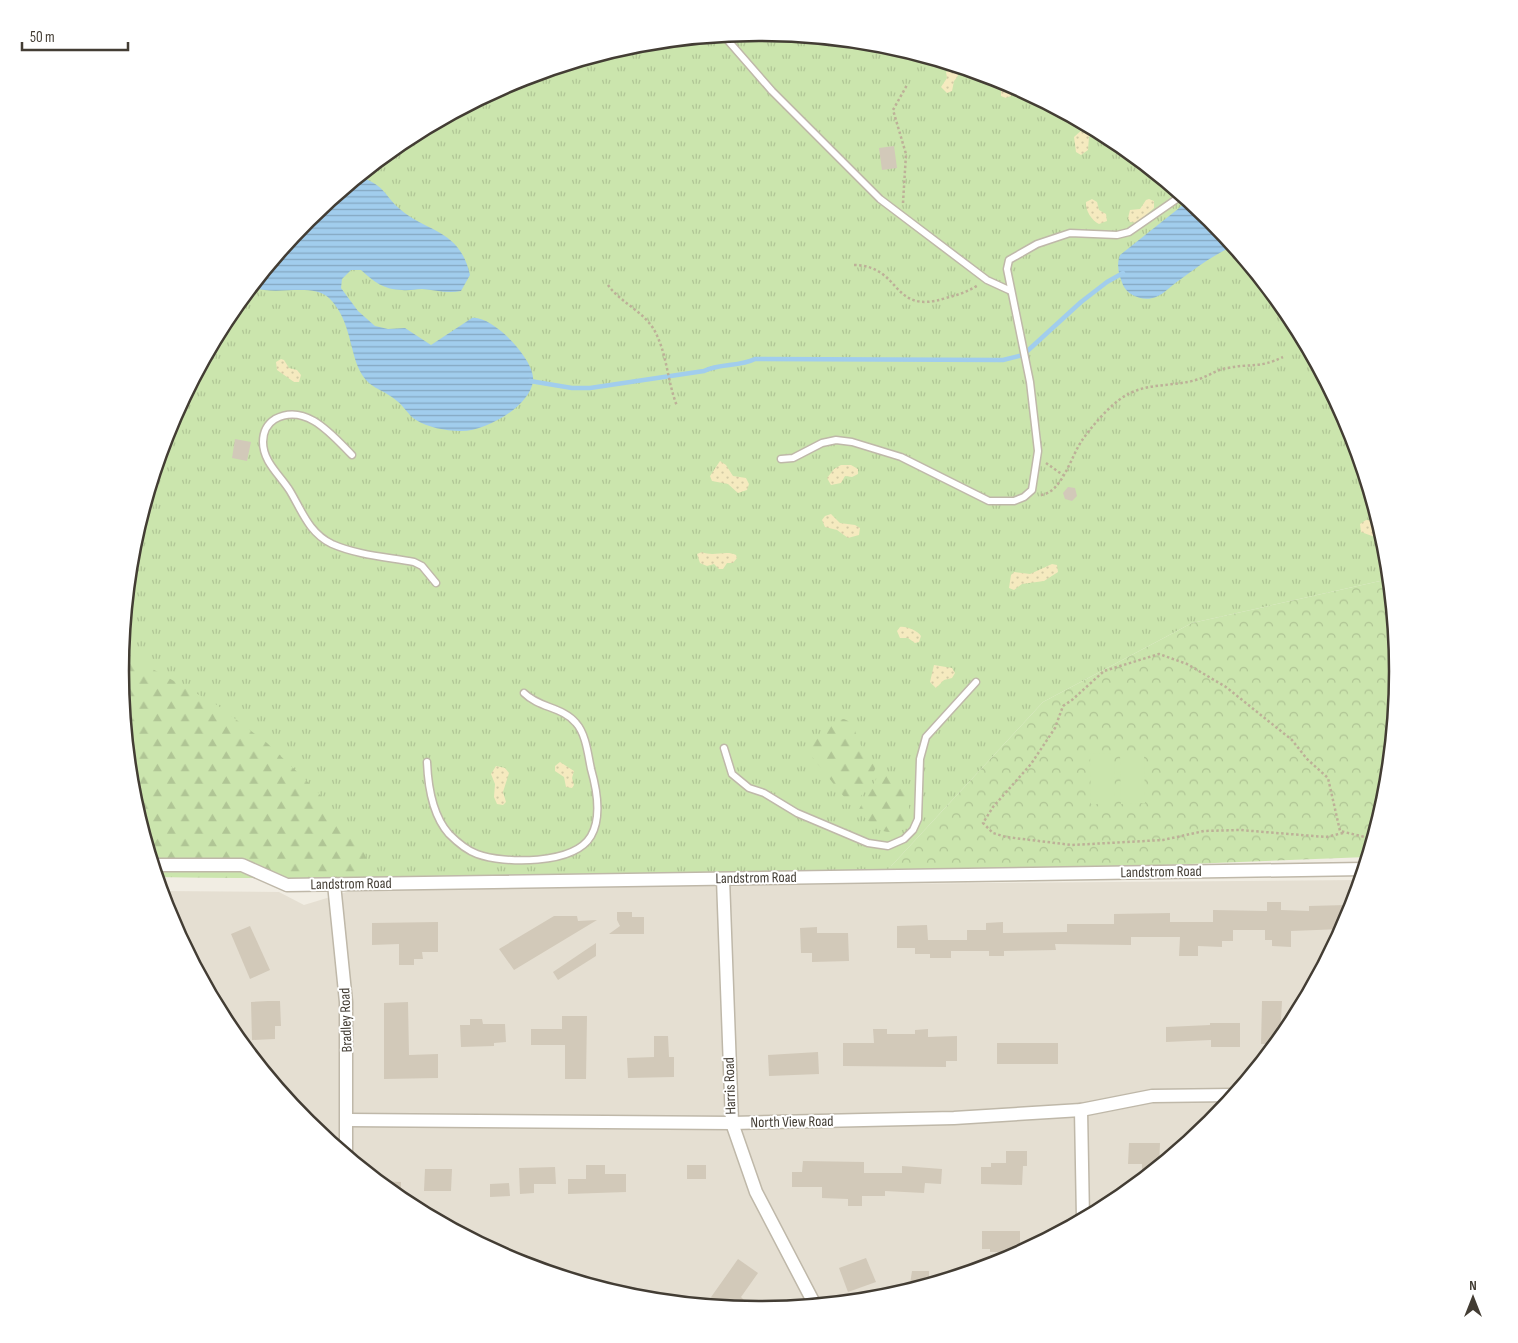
<svg xmlns="http://www.w3.org/2000/svg" width="1518" height="1343" viewBox="0 0 1518 1343" font-family="'Sofia Sans Condensed',sans-serif">
	<style>
		.residential { fill: #e5dfd2 }
		.grass { fill: url(#grass-tufts) }
		.forest { fill: url(#forest-firs) }
		.sand { fill: url(#sand-dots) }
		.park { fill: url(#park-crowns) }
		.pitch { fill: #cbe5ad }
		.water { fill: url(#water-rules) }
		.lines { fill: none; stroke-linecap: round; stroke-linejoin: round }
		.stream { stroke: #a1cded; stroke-width: 4.5 }
		.building { fill: #d2c9b9 }
		.service-casing { stroke: #bfb8a9; stroke-width: 9 }
		.minor-casing { stroke: #bfb8a9; stroke-width: 15 }
		.path { stroke: #bdb098; stroke-width: 2.5; stroke-dasharray: 2.5 2.5; stroke-linecap: butt }
		.service { stroke: #fff; stroke-width: 6 }
		.minor { stroke: #fff; stroke-width: 12 }
		.labels { text-anchor: middle; dominant-baseline: central; stroke-width: 4; stroke-linejoin: round; paint-order: stroke }
		.street-label { font-size: 15px; fill: #433d34; stroke: #fff }
		.rim { fill: none; stroke: #433d34; stroke-width: 2.5 }
	</style>
	<defs>
		<pattern id="grass-tufts" width="24" height="20" patternUnits="userSpaceOnUse" patternTransform="scale(1.25)"><rect width="24" height="20" fill="#cbe5ad"/><path d="M3 7l-1-3M5 7V3M7 7l1-3M15 17l-1-3M17 17v-4M19 17l1-3" fill="none" stroke="#b0c595"/></pattern>
		<pattern id="forest-firs" width="22" height="20" patternUnits="userSpaceOnUse" patternTransform="scale(1.25)"><rect width="22" height="20" fill="#cbe5ad"/><path d="M5 1l3.5 6h-7zM16 11l3.5 6h-7z" fill="#b0c595"/></pattern>
		<pattern id="sand-dots" width="8" height="8" patternUnits="userSpaceOnUse" patternTransform="scale(1.25)"><rect width="8" height="8" fill="#f5eabf"/><path d="M2 2h.1M6 6h.1" fill="none" stroke="#d3caa5" stroke-width="1.8" stroke-linecap="round"/></pattern>
		<pattern id="park-crowns" width="20" height="18" patternUnits="userSpaceOnUse" patternTransform="scale(1.25)"><rect width="20" height="18" fill="#cbe5ad"/><path d="M2 6a3 3 0 1 1 6 0M12 15a3 3 0 1 1 6 0" fill="none" stroke="#b0c595"/></pattern>
		<pattern id="water-rules" width="6" height="5" patternUnits="userSpaceOnUse" patternTransform="scale(1.25)"><rect width="6" height="5" fill="#a1cded"/><path d="M0 2.5h6" fill="none" stroke="#85a8c1"/></pattern>
	</defs>
	<rect width="100%" height="100%" fill="#f1ede3"/>
	<polygon class="residential" points="1360,880 1349,916 1290,1027 1211,1124 1114,1203 1003,1262 883,1298 759,1310 634,1298 514,1262 404,1203 307,1123 228,1026 169,916 161,891 279,892 304,905 350,891 383,888"/>
	<polygon class="grass" points="759,33 884,45 1004,81 1114,140 1211,220 1290,317 1349,427 1386,547 1389,579 1192,623 1043,702 882,876 377,879 157,877 132,796 120,671 132,547 169,427 228,316 307,219 404,140 515,81 635,45"/>
	<g class="forest">
		<polygon points="122,652 217,705 267,743 314,788 354,834 377,879 157,877 132,796 120,671"/>
		<path d="M844,719c11,4 11,13 15,23 4,8 12,16 18,23l-12,25 -12,18 -49,-61 34,-27z"/>
		<path d="M882,769c9,8 20,19 25,30 7,17 -4,38 -24,32 -9,-3 -18,-14 -25,-20z"/>
	</g>
	<g class="sand">
		<polygon points="953,69 957,71 958,76 954,81 952,91 947,93 941,87 947,78 946,72"/>
		<polygon points="995,79 1013,86 1011,96 1006,98 1001,96 1001,85"/>
		<polygon points="1084,124 1096,130 1089,137 1088,150 1081,155 1076,152 1074,137 1083,129"/>
		<path d="M1092,199l5,3 2,8 7,4 1,7 -8,3c-7,-3 -14,-14 -13,-22z"/>
		<polygon points="1149,199 1154,201 1154,208 1137,223 1130,222 1128,218 1130,210 1140,209 1146,200"/>
		<polygon points="281,359 284,360 289,368 297,370 301,375 299,382 294,382 277,370 276,362"/>
		<polygon points="720,461 726,465 733,476 746,478 749,484 747,490 738,493 728,484 712,481 710,476"/>
		<polygon points="841,465 851,465 858,469 858,474 852,477 845,476 841,483 831,485 827,478 834,469"/>
		<polygon points="831,514 840,523 855,525 860,528 859,535 848,538 837,530 825,527 822,520 825,516"/>
		<polygon points="1366,520 1378,521 1381,532 1379,535 1375,537 1361,532 1360,524"/>
		<path d="M702,552c11,5 24,-2 34,3l1,3 -4,5h-6l-4,6h-4l-5,-5 -7,2 -7,-3 -3,-9z"/>
		<polygon points="1052,564 1057,565 1058,572 1044,581 1022,584 1014,590 1009,588 1011,575 1014,572 1030,574"/>
		<path d="M900,627c6,-1 18,4 21,9l-2,6 -4,1 -7,-5h-8l-3,-7z"/>
		<polygon points="934,665 952,668 955,673 952,678 944,680 936,688 930,682"/>
		<polygon points="560,762 574,771 572,778 574,785 572,788 566,787 564,777 555,771 555,766"/>
		<polygon points="496,766 505,768 509,773 503,792 506,802 503,805 497,804 494,797 495,784 491,774"/>
	</g>
	<polygon class="park" points="1389,579 1398,672 1386,796 1367,857 882,876 1043,702 1192,623"/>
	<g class="pitch">
		<polygon points="1114,753 1115,804 1091,804 1090,754"/>
		<polygon points="1120,753 1144,753 1145,803 1121,804"/>
	</g>
	<g class="water">
		<path d="M362,178c23,7 23,19 39,32 28,23 59,20 69,65l-9,16c-13,3 -26,-1 -39,-2 -7,0 -13,2 -20,1 -18,0 -29,-9 -41,-20h-10l-9,9 -1,9 17,23 17,15 13,3 17,-1 26,17 41,-27c20,-3 64,42 61,63 -3,26 -50,52 -74,50 -13,0 -32,-4 -43,-11 -8,-5 -12,-14 -19,-19 -16,-14 -29,-11 -39,-34 -9,-23 -9,-49 -29,-69 -17,-16 -54,-1 -77,-11l49,-60 20,-10 7,-15 28,-22z"/>
		<path d="M1188,201l23,19 22,26c-19,9 -36,21 -52,33 -8,5 -17,15 -25,18 -12,5 -28,-1 -33,-12 -4,-10 -7,-20 -3,-30z"/>
	</g>
	<g class="lines">
		<path class="stream" d="M530,381l42,7h18l114,-17c16,-8 35,-4 51,-12l248,1 20,-5 58,-53 26,-20 16,-9"/>
	</g>
	<g class="building">
		<polygon points="894,146 897,168 882,170 879,148"/>
		<polygon points="235,439 251,442 247,461 232,458"/>
		<polygon points="1068,487 1075,488 1077,496 1072,501 1065,499 1063,493"/>
		<polygon points="1267,902 1281,902 1281,910 1309,911 1309,906 1347,905 1347,920 1342,929 1291,931 1291,947 1272,946 1272,940 1265,940 1265,930 1233,930 1233,941 1222,941 1222,947 1198,946 1198,956 1179,956 1180,937 1131,937 1131,945 1055,944 1056,950 1004,951 1004,956 989,956 989,951 951,951 951,958 930,958 930,954 915,954 915,948 897,948 897,926 927,925 928,940 967,940 967,930 986,930 986,923 1003,922 1003,933 1067,932 1067,924 1114,924 1114,914 1170,913 1170,922 1213,922 1213,910 1267,911"/>
		<polygon points="617,912 632,912 632,917 644,917 644,934 609,934 620,926 617,920"/>
		<polygon points="554,916 577,916 578,921 597,920 514,970 499,949"/>
		<polygon points="438,922 438,952 422,952 423,959 414,959 414,965 399,965 399,944 372,945 372,923"/>
		<polygon points="250,926 270,970 250,979 231,934"/>
		<polygon points="817,927 817,933 848,933 849,961 812,962 812,953 801,953 800,928"/>
		<polygon points="596,943 596,956 558,980 553,972"/>
		<polygon points="268,1001 280,1001 281,1026 275,1026 275,1039 252,1040 251,1002"/>
		<polygon points="1262,1001 1282,1001 1280,1039 1276,1044 1261,1044"/>
		<polygon points="408,1002 409,1055 438,1054 438,1078 384,1079 384,1003"/>
		<polygon points="562,1016 587,1016 586,1079 565,1079 565,1045 531,1045 531,1029 562,1029"/>
		<polygon points="470,1019 482,1019 483,1024 505,1024 506,1042 494,1043 494,1046 461,1047 460,1025 470,1025"/>
		<polygon points="1210,1023 1240,1023 1240,1047 1211,1047 1211,1040 1166,1042 1166,1027 1210,1025"/>
		<polygon points="873,1029 887,1029 887,1034 915,1034 915,1030 928,1029 928,1037 957,1036 957,1061 946,1061 946,1067 843,1066 843,1043 874,1043"/>
		<polygon points="654,1036 668,1036 669,1057 674,1057 674,1077 628,1078 627,1058 654,1057"/>
		<rect x="997" y="1043" width="61" height="21"/>
		<polygon points="818,1052 819,1074 769,1076 768,1055"/>
		<polygon points="1129,1143 1160,1143 1159,1166 1142,1180 1142,1164 1128,1164"/>
		<polygon points="1006,1151 1027,1151 1027,1166 1023,1166 1022,1185 981,1184 981,1167 991,1167 991,1163 1006,1163"/>
		<polygon points="803,1161 864,1162 864,1173 902,1173 902,1166 942,1169 941,1184 925,1183 924,1193 885,1191 885,1196 862,1196 862,1206 848,1206 848,1199 822,1198 822,1187 792,1187 792,1172 802,1172"/>
		<polygon points="586,1165 605,1165 605,1174 626,1174 626,1192 568,1194 568,1179 586,1179"/>
		<rect x="687" y="1165" width="19" height="14"/>
		<polygon points="555,1167 556,1184 534,1184 534,1193 520,1194 519,1168"/>
		<polygon points="425,1169 452,1169 451,1191 424,1191"/>
		<polygon points="378,1181 401,1182 401,1200 391,1192"/>
		<polygon points="509,1183 510,1196 490,1197 490,1184"/>
		<polygon points="982,1231 1020,1231 1020,1253 1003,1262 1003,1252 990,1252 990,1249 982,1249"/>
		<polygon points="866,1258 876,1282 848,1292 839,1268"/>
		<polygon points="738,1259 758,1273 741,1297 744,1300 738,1308 718,1306 709,1300"/>
		<polygon points="912,1271 929,1271 929,1285 909,1291"/>
	</g>
	<g class="lines">
		<g class="service-casing">
			<g id="service">
				<polyline points="724,36 772,91 880,199 987,280 1011,291"/>
				<path d="M352,455c-19,-19 -46,-53 -77,-36 -8,5 -12,13 -12,23 0,20 17,33 27,49 12,20 19,42 42,53 25,11 55,13 82,18l8,4 14,17"/>
				<polyline points="781,459 793,458 822,443 836,440 852,442 901,457 989,501 1014,501 1024,497 1032,490 1038,451 1030,382 1007,269 1009,260 1037,244 1070,233 1117,235 1129,232 1181,196"/>
				<polyline points="724,748 732,774 749,788 764,793 797,813 868,843 888,846 904,839 913,830 918,819 920,759 926,737 976,682"/>
				<path d="M427,762c1,24 5,53 22,72 8,8 17,16 28,20 27,10 97,11 114,-18 11,-19 6,-46 0,-67 -3,-14 -5,-35 -15,-46 -13,-16 -37,-15 -52,-30"/>
			</g>
		</g>
		<g class="minor-casing">
			<g id="minor">
				<polyline points="153,865 242,865 287,885 1364,869"/>
				<polyline points="723,879 732,1123 756,1192 815,1305"/>
				<polyline points="334,884 346,1002 346,1156"/>
				<polyline points="1081,1110 1083,1219"/>
				<polyline points="348,1120 732,1123 954,1118 1081,1110 1152,1096 1234,1095"/>
			</g>
		</g>
		<g class="path">
			<polyline points="903,203 906,154 893,110 907,85"/>
			<path d="M854,265c49,1 36,51 92,33 11,-3 22,-6 32,-13"/>
			<path d="M608,285c12,17 33,25 45,43 14,23 14,53 24,78"/>
			<polyline points="1046,463 1063,475"/>
			<path d="M1041,495c22,-3 30,-40 42,-56 10,-14 23,-29 36,-39 24,-19 53,-12 80,-21 10,-3 18,-10 29,-11 23,-5 30,1 55,-11"/>
			<polyline points="1343,833 1326,837 1240,830 1204,831 1163,840 1072,845 1006,837 993,833 983,823 993,807 1031,764 1055,728 1063,706 1072,700 1104,671 1159,654 1187,664 1226,687 1292,740 1307,759 1328,778 1340,831 1365,837 1374,836"/>
		</g>
		<use href="#service" class="service"/>
		<use href="#minor" class="minor"/>
	</g>
	<g class="labels">
		<g class="street-label">
			<text transform="translate(1161 872) rotate(-1)">Landstrom Road</text>
			<text transform="translate(756 878) rotate(-1)">Landstrom Road</text>
			<text transform="translate(351 884) rotate(-1)">Landstrom Road</text>
			<text transform="translate(346 1020) rotate(-92)">Bradley Road</text>
			<text transform="translate(730 1086) rotate(-92)">Harris Road</text>
			<text transform="translate(792 1122) rotate(-1)">North View Road</text>
		</g>
	</g>
	<path d="M0 0H1518V1343H0ZM129 671a630 630 0 1 1 1260 0a630 630 0 1 1-1260 0Z" fill="#fff" fill-rule="evenodd"/>
	<path class="rim" d="M129 671a630 630 0 1 1 1260 0a630 630 0 1 1-1260 0Z"/>
	<g transform="translate(1473 1298)" stroke="#ffffff" stroke-width="4" paint-order="stroke">
	<path d="M0-4L9 19L0 12L-9 19Z" fill="#433d34"/>
	<text y="-8" font-size="14" font-weight="bold" text-anchor="middle" fill="#433d34">N</text>
	</g>
	<path d="M22 42v8h106v-8" fill="none" stroke="#433d34" stroke-width="2.5"/>
	<text x="30" y="42" font-size="15" fill="#433d34" stroke="#ffffff" stroke-width="4" paint-order="stroke">50 m</text>
</svg>
